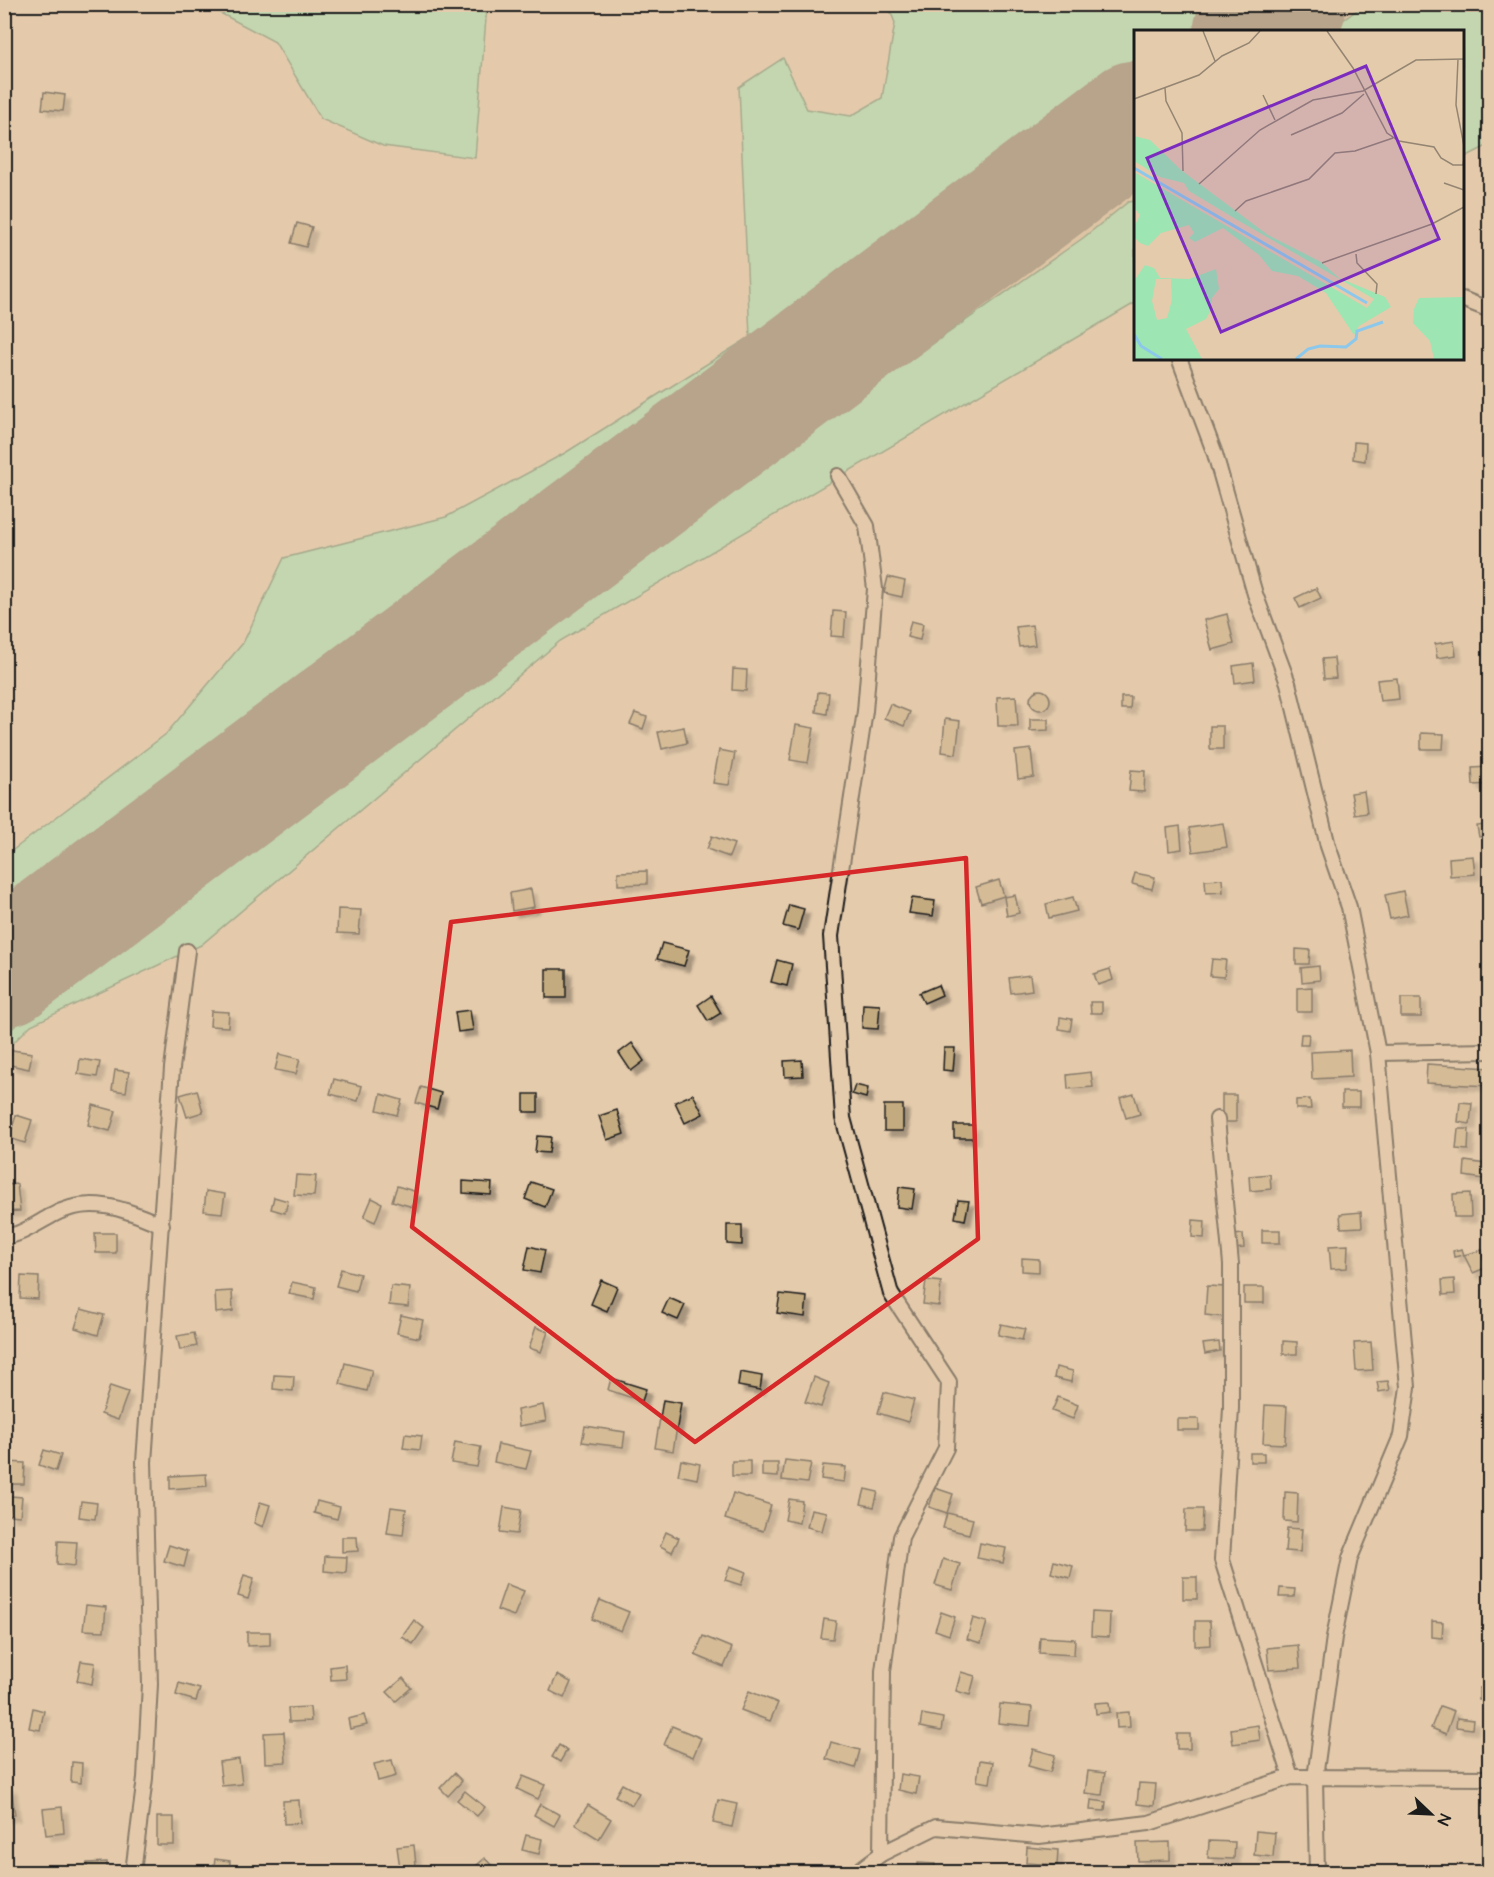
<svg xmlns="http://www.w3.org/2000/svg" width="1494" height="1877" viewBox="0 0 1494 1877" font-family="'Architects Daughter',sans-serif">
	<style>
		.built { fill: #d6be9b }
		.green { fill: #9de5b3; stroke: #5c8068; stroke-width: 1.5 }
		.lines { fill: none; stroke-linecap: round; stroke-linejoin: round }
		.runway { stroke: #807464; stroke-width: 117 }
		.building { fill: #c4ab7f; stroke: #1c1c1c; stroke-width: 1.5; filter: url(#shadow) }
		.minor-casing { stroke: #1c1c1c; stroke-width: 18 }
		.minor { stroke: #e4cbac; stroke-width: 14 }
		.marked { fill: none; stroke: #d62828; stroke-width: 4.5; stroke-linejoin: round }
		.inset-river { fill: none; stroke: #8cc8ec; stroke-width: 3 }
		.inset-road { fill: none; stroke: #948572; stroke-width: 1.5 }
		.view { fill: #7b2cbf; fill-opacity: 0.15; stroke: #7b2cbf; stroke-width: 3 }
		.inset-edge { fill: none; stroke: #1c1c1c; stroke-width: 3 }
	</style>
	<defs>
		<filter id="shadow"><feDropShadow dx="5.5" dy="5.5" stdDeviation="1.5" flood-color="#0004"/></filter>
	</defs>
	<rect width="100%" height="100%" fill="#e4cbac"/>
	<filter id="ink" filterUnits="userSpaceOnUse"><feTurbulence type="fractalNoise" baseFrequency=".0167" numOctaves="2"/><feDisplacementMap in="SourceGraphic" scale="12" xChannelSelector="R" yChannelSelector="G"/><feConvolveMatrix kernelMatrix="1 2 1 2 8 2 1 2 1" color-interpolation-filters="sRGB"/></filter>
	<g filter="url(#ink)">
		<g class="built">
			<polygon points="1248,5 1364,5 1328,31 1212,32"/>
			<polygon points="1135,89 1135,201 1128,202 1083,238 788,445 478,672 118,943 5,1034 5,924 176,793 601,476"/>
		</g>
		<g class="green">
			<polygon points="205,5 487,5 475,158 383,146 321,119 275,42"/>
			<polygon points="888,5 1248,5 1212,31 1136,32 1135,89 601,476 176,793 5,924 5,856 166,734 243,643 284,558 446,517 565,453 750,337 739,87 783,58 807,109 851,116 882,98 895,23"/>
			<polygon points="1364,5 1489,5 1489,145 1463,158 1462,32 1328,31"/>
			<path d="M1135,201v102l-575,338 -359,304 -170,80 -26,26v-17c348,-279 712,-539 1078,-796l45,-36z"/>
		</g>
		<g class="lines">
			<g class="runway">
				<polyline points="1252,32 1288,4"/>
				<polyline points="4,968 1136,119"/>
			</g>
		</g>
		<g class="building">
			<polygon points="44,92 65,95 63,111 42,109"/>
			<polygon points="297,223 312,227 306,247 291,243"/>
			<polygon points="1354,442 1366,443 1365,461 1353,459"/>
			<polygon points="888,577 905,581 902,597 884,593"/>
			<polygon points="1316,588 1321,598 1300,608 1295,598"/>
			<polygon points="833,611 846,612 844,637 831,636"/>
			<polygon points="1227,614 1234,644 1212,650 1204,620"/>
			<polygon points="911,621 923,624 920,640 907,637"/>
			<polygon points="1032,625 1035,645 1019,647 1016,627"/>
			<polygon points="1454,641 1456,655 1437,658 1435,644"/>
			<polygon points="1334,658 1336,678 1324,679 1322,659"/>
			<polygon points="1253,663 1255,680 1235,683 1233,666"/>
			<polygon points="733,669 747,670 746,691 732,690"/>
			<polygon points="1397,678 1399,699 1380,701 1377,680"/>
			<circle cx="1040" cy="700" r="10"/>
			<polygon points="818,692 829,693 827,714 816,712"/>
			<polygon points="1016,696 1018,726 998,726 997,697"/>
			<polygon points="1121,697 1131,697 1130,709 1121,709"/>
			<polygon points="890,704 910,712 904,726 884,718"/>
			<polygon points="635,713 647,717 643,729 630,724"/>
			<polygon points="945,719 960,721 956,754 942,752"/>
			<polygon points="1030,719 1048,719 1048,730 1030,731"/>
			<polygon points="796,725 814,728 808,763 790,760"/>
			<rect x="1210" y="726" width="13" height="23"/>
			<polygon points="684,727 687,743 662,749 658,732"/>
			<polygon points="1421,733 1444,734 1443,749 1421,749"/>
			<polygon points="1031,749 1034,777 1018,779 1015,751"/>
			<polygon points="719,750 735,753 729,785 713,783"/>
			<polygon points="1488,767 1489,784 1473,785 1472,768"/>
			<polygon points="1131,770 1145,771 1144,792 1129,791"/>
			<polygon points="1364,791 1367,813 1355,815 1351,793"/>
			<polygon points="1223,823 1227,847 1193,852 1189,828"/>
			<polygon points="1490,824 1490,835 1479,837 1477,826"/>
			<polygon points="1180,826 1182,849 1169,851 1167,828"/>
			<polygon points="712,836 734,844 729,857 707,849"/>
			<polygon points="1473,856 1475,874 1450,876 1449,858"/>
			<polygon points="647,871 647,884 618,885 618,872"/>
			<polygon points="1135,873 1155,877 1152,889 1132,884"/>
			<polygon points="1222,879 1223,892 1206,893 1205,880"/>
			<polygon points="999,880 1004,896 981,903 976,887"/>
			<polygon points="531,889 534,907 512,911 510,893"/>
			<polygon points="1403,891 1408,915 1390,919 1385,895"/>
			<polygon points="1015,895 1019,913 1007,916 1004,897"/>
			<polygon points="1073,897 1077,911 1049,918 1046,904"/>
			<polygon points="912,898 935,901 933,916 909,913"/>
			<polygon points="789,905 804,909 798,930 783,926"/>
			<polygon points="338,909 361,910 359,934 337,933"/>
			<polygon points="662,943 689,950 684,966 657,959"/>
			<polygon points="1296,949 1310,950 1309,964 1296,964"/>
			<polygon points="1212,959 1226,960 1224,977 1210,976"/>
			<polygon points="777,960 792,964 787,986 771,982"/>
			<polygon points="1319,966 1320,980 1302,982 1301,968"/>
			<rect x="546" y="969" width="20" height="29"/>
			<polygon points="1110,969 1113,980 1098,985 1094,974"/>
			<polygon points="1030,975 1032,990 1011,993 1009,978"/>
			<polygon points="938,985 942,995 924,1003 919,993"/>
			<polygon points="1312,987 1312,1012 1297,1012 1297,988"/>
			<polygon points="711,996 721,1013 708,1021 698,1005"/>
			<rect x="1401" y="998" width="20" height="19"/>
			<polygon points="1090,1002 1102,1002 1102,1013 1091,1013"/>
			<polygon points="863,1004 880,1005 878,1029 862,1028"/>
			<polygon points="470,1010 473,1030 458,1032 455,1012"/>
			<polygon points="211,1011 229,1012 228,1027 210,1026"/>
			<polygon points="1060,1017 1072,1019 1070,1031 1059,1029"/>
			<polygon points="1301,1034 1309,1034 1308,1045 1300,1045"/>
			<polygon points="632,1043 644,1061 631,1071 619,1053"/>
			<polygon points="944,1048 955,1048 953,1071 943,1070"/>
			<polygon points="12,1050 32,1053 29,1069 10,1065"/>
			<polygon points="1350,1050 1351,1077 1312,1079 1311,1052"/>
			<polygon points="279,1054 300,1059 296,1074 275,1070"/>
			<polygon points="80,1059 100,1062 97,1077 78,1074"/>
			<polygon points="802,1060 803,1076 785,1077 784,1061"/>
			<polygon points="1427,1064 1490,1068 1490,1086 1426,1083"/>
			<polygon points="115,1070 129,1072 126,1092 112,1090"/>
			<polygon points="1091,1072 1093,1087 1068,1089 1067,1075"/>
			<polygon points="334,1079 362,1086 358,1101 330,1094"/>
			<polygon points="855,1085 868,1088 866,1098 852,1094"/>
			<polygon points="421,1087 441,1093 437,1109 416,1103"/>
			<polygon points="197,1090 203,1112 187,1117 180,1095"/>
			<rect x="1342" y="1092" width="17" height="15"/>
			<polygon points="381,1094 402,1100 397,1115 377,1110"/>
			<rect x="524" y="1094" width="14" height="18"/>
			<polygon points="693,1094 703,1114 685,1123 675,1102"/>
			<polygon points="1134,1094 1140,1114 1126,1118 1120,1098"/>
			<rect x="1222" y="1095" width="14" height="27"/>
			<polygon points="1310,1099 1311,1109 1296,1109 1296,1100"/>
			<polygon points="1460,1102 1472,1103 1470,1124 1458,1122"/>
			<polygon points="93,1105 116,1111 110,1131 88,1125"/>
			<rect x="884" y="1105" width="19" height="26"/>
			<polygon points="617,1110 624,1134 607,1140 599,1116"/>
			<polygon points="16,1115 32,1120 25,1143 9,1138"/>
			<rect x="954" y="1125" width="20" height="13"/>
			<polygon points="1458,1129 1469,1129 1468,1150 1456,1149"/>
			<polygon points="537,1136 551,1137 549,1153 535,1152"/>
			<polygon points="1465,1161 1486,1164 1484,1179 1464,1176"/>
			<polygon points="1270,1174 1271,1189 1250,1191 1249,1176"/>
			<polygon points="296,1175 316,1176 314,1196 294,1195"/>
			<polygon points="463,1181 492,1183 491,1195 463,1193"/>
			<polygon points="531,1182 552,1189 545,1207 525,1199"/>
			<polygon points="17,1184 20,1211 4,1212 4,1185"/>
			<polygon points="397,1186 417,1192 413,1207 392,1201"/>
			<polygon points="899,1187 915,1189 912,1209 897,1207"/>
			<polygon points="206,1191 225,1194 222,1213 204,1211"/>
			<polygon points="1470,1193 1471,1217 1454,1217 1453,1194"/>
			<polygon points="274,1197 288,1201 285,1213 271,1209"/>
			<polygon points="372,1198 382,1203 375,1222 364,1217"/>
			<polygon points="958,1200 969,1201 965,1220 955,1218"/>
			<polygon points="1361,1212 1362,1227 1341,1228 1340,1214"/>
			<polygon points="1193,1220 1205,1221 1204,1238 1192,1237"/>
			<polygon points="727,1225 742,1225 742,1245 727,1244"/>
			<rect x="1262" y="1230" width="18" height="13"/>
			<polygon points="95,1233 116,1233 116,1253 96,1253"/>
			<polygon points="1243,1234 1244,1248 1233,1249 1233,1235"/>
			<polygon points="1348,1245 1347,1268 1331,1269 1329,1246"/>
			<polygon points="529,1246 545,1250 540,1273 524,1270"/>
			<polygon points="1462,1249 1464,1255 1454,1257 1453,1251"/>
			<polygon points="1482,1250 1485,1268 1473,1273 1464,1255"/>
			<polygon points="1022,1258 1039,1259 1039,1272 1022,1271"/>
			<polygon points="341,1269 360,1274 356,1291 336,1286"/>
			<polygon points="21,1276 39,1277 38,1299 20,1298"/>
			<polygon points="1454,1279 1455,1294 1443,1295 1442,1280"/>
			<polygon points="601,1280 617,1287 607,1311 591,1304"/>
			<polygon points="926,1280 941,1282 939,1306 923,1304"/>
			<polygon points="292,1282 316,1287 314,1299 289,1294"/>
			<polygon points="391,1286 410,1288 408,1307 389,1305"/>
			<polygon points="1207,1286 1226,1287 1224,1317 1205,1315"/>
			<rect x="1244" y="1287" width="20" height="16"/>
			<polygon points="232,1291 233,1311 216,1313 215,1292"/>
			<polygon points="780,1294 807,1297 805,1317 777,1313"/>
			<polygon points="669,1298 685,1305 678,1320 662,1313"/>
			<polygon points="81,1309 104,1315 98,1335 75,1328"/>
			<polygon points="401,1315 423,1320 419,1338 397,1333"/>
			<polygon points="1001,1324 1025,1329 1022,1340 998,1335"/>
			<polygon points="536,1327 548,1332 541,1352 529,1348"/>
			<polygon points="194,1333 197,1346 180,1350 177,1336"/>
			<polygon points="1283,1341 1297,1342 1297,1354 1283,1354"/>
			<polygon points="1219,1342 1220,1351 1205,1354 1203,1344"/>
			<polygon points="1371,1342 1373,1370 1356,1371 1354,1343"/>
			<polygon points="345,1363 372,1370 367,1391 340,1384"/>
			<polygon points="1056,1367 1073,1371 1071,1382 1054,1378"/>
			<polygon points="740,1372 762,1376 760,1390 738,1386"/>
			<polygon points="274,1375 294,1376 293,1391 273,1389"/>
			<polygon points="814,1377 829,1383 821,1407 805,1402"/>
			<polygon points="611,1378 646,1389 642,1401 608,1390"/>
			<polygon points="1388,1381 1390,1390 1379,1392 1377,1382"/>
			<polygon points="110,1386 128,1392 118,1420 101,1414"/>
			<polygon points="884,1392 914,1400 908,1422 878,1413"/>
			<polygon points="1058,1397 1078,1405 1073,1419 1052,1411"/>
			<polygon points="663,1400 681,1403 673,1451 655,1448"/>
			<polygon points="543,1405 546,1421 519,1426 517,1410"/>
			<polygon points="1265,1405 1287,1406 1285,1444 1263,1443"/>
			<rect x="1177" y="1419" width="22" height="11"/>
			<polygon points="585,1426 625,1432 623,1447 582,1442"/>
			<polygon points="405,1434 422,1436 420,1450 403,1448"/>
			<polygon points="455,1442 481,1447 477,1467 451,1463"/>
			<polygon points="498,1444 531,1451 526,1469 494,1462"/>
			<polygon points="44,1450 61,1455 56,1471 39,1465"/>
			<rect x="1250" y="1453" width="14" height="9"/>
			<polygon points="681,1460 700,1464 697,1479 678,1475"/>
			<polygon points="785,1460 811,1463 807,1483 782,1480"/>
			<rect x="732" y="1461" width="18" height="15"/>
			<polygon points="7,1462 25,1463 24,1484 6,1484"/>
			<polygon points="762,1463 778,1463 778,1477 762,1476"/>
			<polygon points="823,1465 846,1467 844,1482 821,1479"/>
			<polygon points="206,1474 207,1486 170,1489 170,1476"/>
			<polygon points="935,1488 953,1494 947,1513 929,1507"/>
			<polygon points="865,1489 878,1492 874,1507 861,1504"/>
			<polygon points="1285,1492 1298,1493 1297,1522 1284,1521"/>
			<polygon points="733,1493 771,1505 763,1531 725,1519"/>
			<polygon points="11,1496 22,1497 20,1516 9,1515"/>
			<polygon points="789,1499 802,1501 799,1523 785,1520"/>
			<polygon points="81,1501 97,1503 95,1519 79,1517"/>
			<polygon points="317,1501 340,1507 337,1519 314,1513"/>
			<polygon points="260,1502 270,1505 263,1527 254,1523"/>
			<polygon points="391,1507 406,1509 403,1535 387,1533"/>
			<polygon points="504,1507 521,1510 517,1534 500,1532"/>
			<polygon points="811,1509 827,1512 822,1531 807,1527"/>
			<polygon points="1186,1509 1203,1509 1202,1531 1185,1531"/>
			<polygon points="947,1513 973,1519 969,1534 943,1528"/>
			<polygon points="1287,1528 1302,1529 1300,1552 1285,1551"/>
			<polygon points="666,1532 679,1538 672,1552 660,1546"/>
			<polygon points="342,1537 357,1537 358,1551 342,1552"/>
			<polygon points="58,1541 77,1542 75,1566 57,1564"/>
			<polygon points="980,1543 1006,1548 1003,1563 977,1558"/>
			<polygon points="169,1545 188,1551 184,1567 164,1561"/>
			<polygon points="325,1556 347,1557 346,1573 324,1571"/>
			<polygon points="943,1559 960,1564 952,1590 935,1585"/>
			<polygon points="1054,1561 1073,1566 1070,1578 1051,1573"/>
			<polygon points="730,1566 746,1572 741,1585 725,1580"/>
			<polygon points="244,1575 254,1578 248,1599 238,1596"/>
			<rect x="1183" y="1577" width="14" height="22"/>
			<polygon points="506,1584 524,1591 514,1616 497,1610"/>
			<polygon points="1280,1588 1295,1589 1294,1597 1279,1597"/>
			<polygon points="600,1600 629,1612 621,1631 592,1619"/>
			<polygon points="86,1605 106,1607 104,1631 83,1630"/>
			<polygon points="941,1612 955,1617 949,1635 935,1630"/>
			<polygon points="1092,1612 1110,1613 1109,1637 1091,1636"/>
			<polygon points="973,1618 987,1622 981,1643 967,1639"/>
			<polygon points="824,1619 836,1621 833,1639 821,1638"/>
			<polygon points="414,1620 424,1628 413,1644 402,1637"/>
			<polygon points="1195,1621 1210,1621 1211,1645 1195,1646"/>
			<polygon points="1432,1621 1443,1622 1442,1638 1432,1637"/>
			<polygon points="247,1632 270,1632 270,1645 247,1646"/>
			<polygon points="703,1636 732,1648 724,1667 695,1655"/>
			<polygon points="1040,1637 1075,1639 1074,1655 1039,1653"/>
			<polygon points="1298,1645 1300,1668 1269,1670 1267,1648"/>
			<polygon points="81,1661 95,1663 92,1684 77,1681"/>
			<polygon points="345,1665 346,1679 331,1680 330,1667"/>
			<polygon points="961,1672 975,1676 970,1695 956,1691"/>
			<polygon points="557,1675 571,1682 564,1698 550,1691"/>
			<polygon points="403,1678 411,1688 396,1701 387,1692"/>
			<polygon points="179,1683 200,1689 196,1701 176,1695"/>
			<rect x="1479" y="1688" width="11" height="12"/>
			<polygon points="749,1691 778,1703 770,1721 741,1710"/>
			<polygon points="1109,1702 1110,1712 1096,1714 1095,1703"/>
			<polygon points="1000,1704 1032,1707 1030,1726 998,1723"/>
			<polygon points="1440,1706 1454,1711 1446,1734 1431,1728"/>
			<polygon points="310,1707 311,1721 289,1722 288,1708"/>
			<polygon points="33,1708 44,1711 40,1730 29,1728"/>
			<polygon points="1129,1712 1130,1727 1117,1728 1116,1713"/>
			<polygon points="922,1714 943,1718 941,1731 920,1727"/>
			<polygon points="364,1715 367,1725 350,1729 348,1719"/>
			<polygon points="1457,1718 1473,1720 1472,1729 1456,1727"/>
			<polygon points="1258,1725 1260,1740 1233,1744 1231,1729"/>
			<polygon points="672,1726 701,1738 693,1757 664,1745"/>
			<polygon points="284,1732 286,1762 265,1763 264,1733"/>
			<rect x="1177" y="1734" width="13" height="15"/>
			<polygon points="831,1742 860,1750 855,1768 826,1759"/>
			<polygon points="559,1745 567,1750 560,1762 552,1757"/>
			<polygon points="1033,1749 1055,1755 1050,1772 1028,1766"/>
			<polygon points="239,1759 242,1784 222,1786 219,1762"/>
			<polygon points="392,1760 396,1776 378,1781 374,1764"/>
			<polygon points="980,1760 993,1762 990,1783 977,1781"/>
			<polygon points="72,1762 82,1763 81,1783 71,1782"/>
			<polygon points="1088,1771 1105,1773 1102,1795 1085,1793"/>
			<polygon points="454,1773 462,1781 448,1796 440,1788"/>
			<polygon points="900,1774 919,1777 916,1794 898,1790"/>
			<polygon points="523,1776 545,1785 538,1799 517,1789"/>
			<polygon points="1139,1783 1156,1784 1154,1806 1137,1804"/>
			<polygon points="622,1784 639,1793 632,1805 615,1796"/>
			<polygon points="11,1787 15,1815 4,1817 4,1788"/>
			<polygon points="465,1791 485,1807 477,1816 457,1800"/>
			<polygon points="299,1800 300,1823 284,1824 283,1801"/>
			<polygon points="718,1800 737,1804 732,1827 713,1823"/>
			<polygon points="1091,1800 1106,1802 1105,1811 1090,1810"/>
			<polygon points="540,1804 560,1815 554,1826 534,1815"/>
			<polygon points="588,1805 611,1819 599,1839 575,1824"/>
			<polygon points="62,1807 64,1833 46,1835 43,1809"/>
			<rect x="157" y="1817" width="17" height="28"/>
			<polygon points="1256,1831 1275,1833 1273,1857 1254,1855"/>
			<polygon points="526,1835 542,1839 539,1854 522,1850"/>
			<polygon points="1209,1841 1235,1842 1234,1859 1208,1858"/>
			<polygon points="1170,1842 1170,1860 1138,1861 1137,1843"/>
			<polygon points="414,1845 416,1866 400,1868 397,1847"/>
			<polygon points="1027,1847 1058,1850 1057,1865 1026,1863"/>
			<polygon points="485,1858 497,1872 469,1872"/>
			<polygon points="215,1859 230,1861 229,1872 213,1872"/>
			<polygon points="107,1862 107,1872 87,1872 87,1863"/>
			<polygon points="918,1863 935,1864 934,1872 918,1872"/>
		</g>
		<g class="lines">
			<g class="minor-casing">
				<g id="minor">
					<polyline points="1462,299 1490,310"/>
					<polyline points="1179,358 1215,454 1255,594 1288,683 1328,846 1349,907 1378,1053 1408,1387 1401,1436 1350,1558 1334,1637 1315,1778 1317,1872"/>
					<polyline points="838,476 867,526 875,589 865,711 831,936 843,1118 891,1294 949,1382 946,1448 901,1537 883,1671 881,1854"/>
					<polyline points="1378,1053 1490,1051"/>
					<polyline points="1217,1119 1231,1264 1231,1408 1222,1560 1291,1777"/>
					<path d="M4,1237c17,-2 32,-13 47,-21 39,-22 73,-7 111,9"/>
					<polyline points="133,1872 145,1778 150,1684 144,1462 172,1068 187,951"/>
					<polyline points="857,1872 881,1854 936,1827 1039,1836 1149,1823 1291,1777 1490,1778"/>
				</g>
			</g>
			<use href="#minor" class="minor"/>
		</g>
	</g>
	<path d="M0 0H1494V1877H0ZM966,858l12,381 -283,203 -283,-215 39,-305z" fill="#e4cbac" fill-opacity=".55" fill-rule="evenodd"/>
	<path class="marked" d="M966,858l12,381 -283,203 -283,-215 39,-305z"/>
	<g transform="translate(1134 30)">
		<rect width="330" height="330" fill="#e4cbac"/>
		<path d="M0,106l16,4 31,30 87,65 53,27 18,16 46,19 6,10 -32,19 -5,9 -28,-42 -28,-17 -26,-5 -13,-16 -36,-27 -28,14 -6,-4 5,-5 -5,-8 -28,8 -13,13 -8,-3 -6,-6v-10l6,-12 -6,-7v-36l233,136 7,-9 -140,-81 -45,-27 -5,-8 -24,-6 -26,-16zM11,235l9,3 6,10 29,1 27,-10 3,20 -7,9 -1,12 -5,9 -20,10 16,30h-68v-78zM22,249h15l1,21 -5,18 -10,2 -5,-19zM330,267v62h-30l-4,-18 -17,-18 1,-14 5,-11z" fill="#9de5b3" fill-rule="evenodd"/>
		<path class="inset-river" d="M0,138l233,135M0,304l7,12 21,13M162,329l12,-10 12,-3 26,1 10,-8 1,-8 26,-9"/>
		<path class="inset-road" d="M69,1l12,30M193,1l26,37 34,65 12,8 35,6 7,11 12,7h10l1,-6M324,29l-2,46 8,41M31,58l1,13 16,32 1,38M129,65l12,25M0,69l65,-24 23,-19 27,-13 11,-12M157,105l51,-22 22,-19M310,153l20,7M65,154l61,-54 53,-30 50,-9 53,-31 48,-1M101,181l11,-10 63,-22 26,-26 20,-2 38,-13M222,224l1,9 20,21 -1,10M188,233l110,-39 32,-17"/>
		<path class="view" d="M232,36l73,173 -218,93 -74,-174z"/>
		<rect width="330" height="330" class="inset-edge"/>
	</g>
	<rect width="1494" height="1877" fill="none" stroke="#e4cbac" stroke-width="24"/>
	<rect x="12" y="12" width="1470" height="1853" fill="none" stroke="#1c1c1c" stroke-width="2" filter="url(#ink)"/>
	<g transform="translate(1431 1814) rotate(113)" stroke="#e4cbac" stroke-width="4.5" paint-order="stroke">
	<path d="M0-4.5L10 22L0 15L-10 22Z" fill="#1c1c1c"/>
	<text y="-9" font-size="16" font-weight="bold" text-anchor="middle" fill="#1c1c1c">N</text>
	</g>
</svg>
